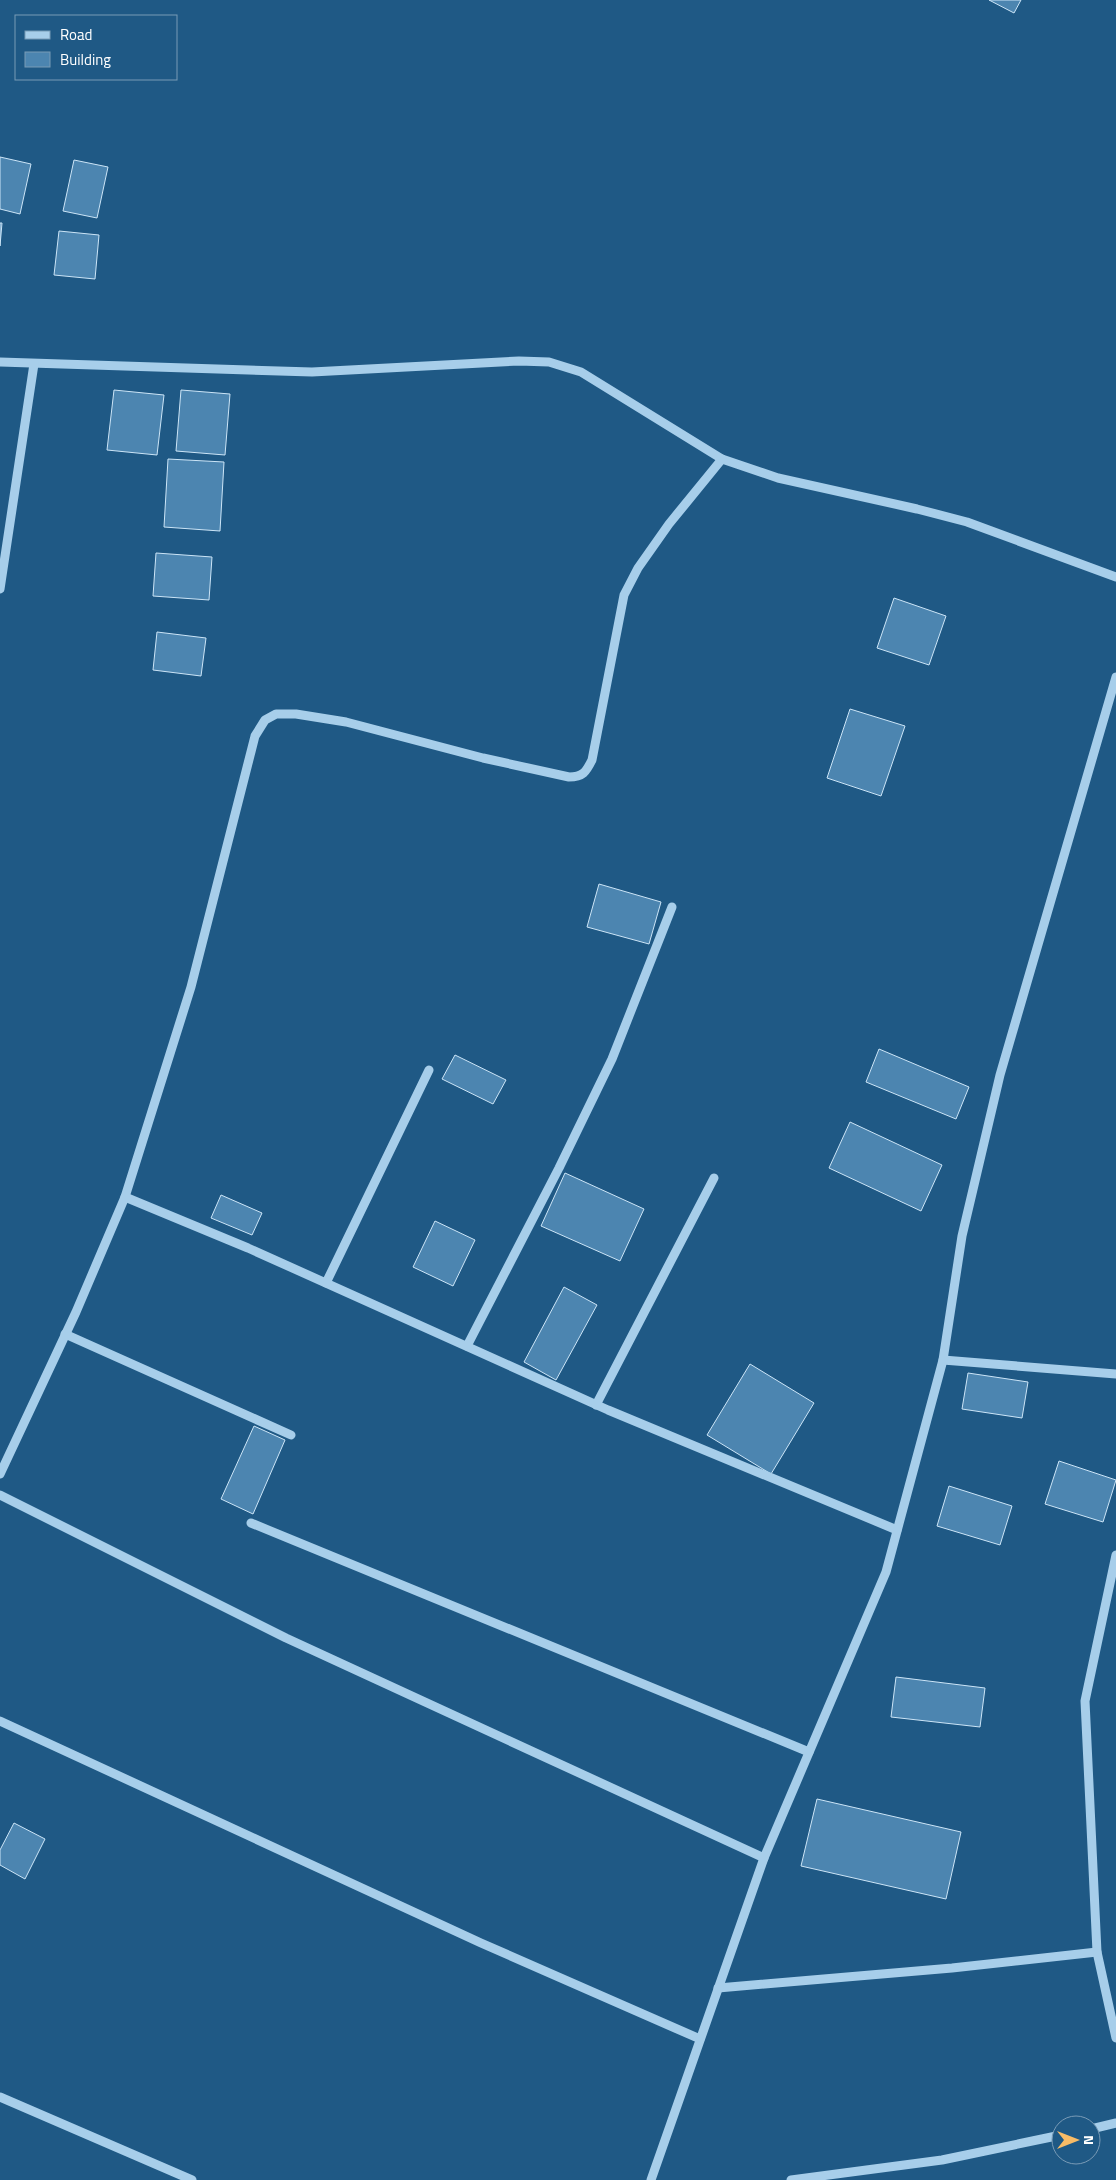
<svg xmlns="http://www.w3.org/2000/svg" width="1116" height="2180" viewBox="0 0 1116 2180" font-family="'Titillium Web',sans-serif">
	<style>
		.building { fill: #4c85b0; stroke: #cce5f7 }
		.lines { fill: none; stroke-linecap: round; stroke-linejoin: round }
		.minor { stroke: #a7ceea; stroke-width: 9 }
	</style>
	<rect width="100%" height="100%" fill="#1f5985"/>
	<g class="building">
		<polygon points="989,0 1021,0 1014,13"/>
		<polygon points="0,157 31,164 20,214 0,209"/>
		<polygon points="74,160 108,167 97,218 63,211"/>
		<polygon points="0,223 2,223 0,246"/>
		<polygon points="59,231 99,235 95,279 54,275"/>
		<polygon points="114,390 164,395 157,455 107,450"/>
		<polygon points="181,390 230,394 225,455 176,451"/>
		<polygon points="168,459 224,462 220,531 164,527"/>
		<polygon points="156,553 212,557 209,600 153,596"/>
		<polygon points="894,598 946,616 929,665 877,648"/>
		<polygon points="157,632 206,638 201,676 153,670"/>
		<polygon points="850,709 905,726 881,796 827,778"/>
		<polygon points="599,884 661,902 649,944 587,927"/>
		<polygon points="879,1049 969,1087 956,1119 866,1082"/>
		<polygon points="455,1055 506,1080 493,1104 442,1079"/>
		<polygon points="850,1122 942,1165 921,1211 829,1168"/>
		<polygon points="565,1173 644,1209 620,1261 541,1226"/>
		<polygon points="221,1195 262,1213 252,1235 211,1218"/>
		<polygon points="435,1221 475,1240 453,1286 413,1267"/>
		<polygon points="564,1287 597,1305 556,1380 524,1362"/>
		<polygon points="750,1364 814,1403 771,1474 707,1435"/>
		<polygon points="968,1373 1028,1382 1022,1418 962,1409"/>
		<polygon points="254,1426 285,1440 253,1514 221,1499"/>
		<polygon points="1059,1461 1116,1480 1103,1522 1045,1504"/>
		<polygon points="949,1486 1012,1506 1000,1545 937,1526"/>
		<polygon points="896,1677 985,1688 980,1727 891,1717"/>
		<polygon points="817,1799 961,1832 946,1899 801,1866"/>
		<polygon points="14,1823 45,1839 25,1879 0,1865 0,1850"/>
	</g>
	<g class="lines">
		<g class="minor">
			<polyline points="0,362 312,372 519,361 549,362 581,372 722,459 778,478 917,509 967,522 1116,577"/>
			<polyline points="0,589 34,364"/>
			<polyline points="125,1197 248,1248 608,1410 897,1530"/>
			<polyline points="326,1283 429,1070"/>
			<polyline points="65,1334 291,1435"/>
			<polyline points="467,1346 559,1168 612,1059 672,907"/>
			<polyline points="943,1360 1116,1374"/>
			<polyline points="596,1405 714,1178"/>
			<path d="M0,1474l76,-162 49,-115 66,-210 64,-251 10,-16 11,-6h20l50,8 137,36 86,19c14,0 17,-5 23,-17l32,-165 14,-27 31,-44 53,-65"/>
			<polyline points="0,1495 286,1638 764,1858"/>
			<polyline points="251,1523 809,1752"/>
			<polyline points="1116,1555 1085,1701 1097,1952 1116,2038"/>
			<polyline points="0,1721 481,1943 700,2039"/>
			<polyline points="718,1988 952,1968 1097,1952"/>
			<polyline points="0,2097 192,2180"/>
			<polyline points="1091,2129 1116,2123"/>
			<polyline points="651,2180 764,1858 886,1572 943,1360 962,1236 1000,1075 1116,677"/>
			<polyline points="791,2180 942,2160 1061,2135"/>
		</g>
	</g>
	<rect x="15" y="15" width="162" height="65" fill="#1f5985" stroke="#799bb6"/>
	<rect x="25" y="31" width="25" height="8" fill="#a7ceea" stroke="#799bb6"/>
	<text x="60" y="40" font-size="15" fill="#ffffff">Road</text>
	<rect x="25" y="52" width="25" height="15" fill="#4c85b0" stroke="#799bb6"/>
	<text x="60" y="65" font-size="15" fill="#ffffff">Building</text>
	<g transform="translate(1076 2140) rotate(90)"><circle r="24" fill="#1f5985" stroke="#799bb6"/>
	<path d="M0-4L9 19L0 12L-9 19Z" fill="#f8bc67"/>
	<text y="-8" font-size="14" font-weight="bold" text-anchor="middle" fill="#ffffff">N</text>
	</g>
</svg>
